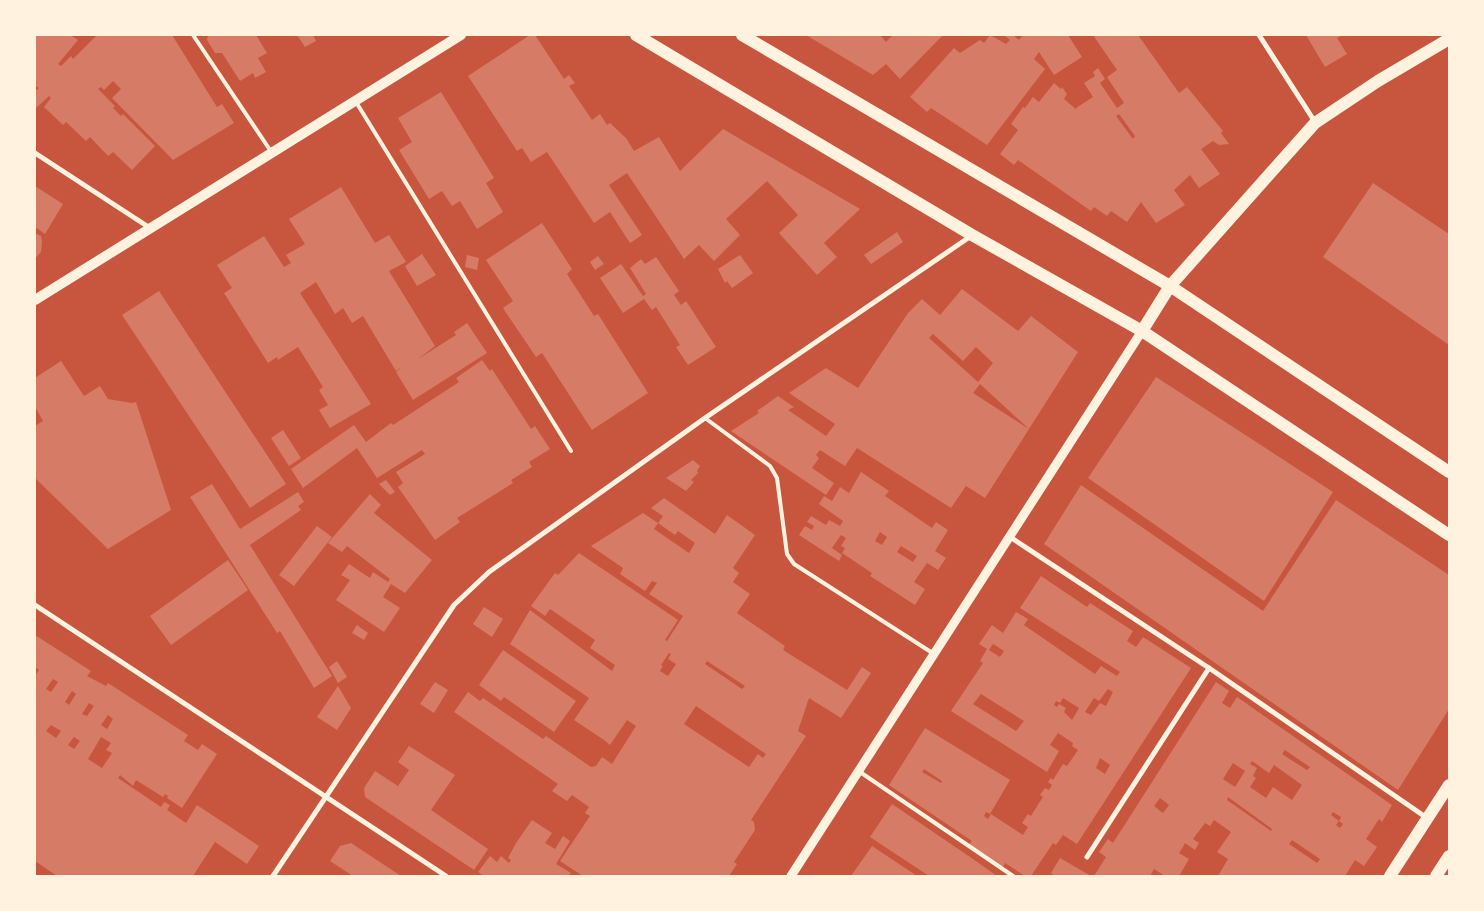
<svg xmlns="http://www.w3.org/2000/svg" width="1484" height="911" viewBox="0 0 1484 911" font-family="Manrope,sans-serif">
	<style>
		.building { fill: #d67c66; fill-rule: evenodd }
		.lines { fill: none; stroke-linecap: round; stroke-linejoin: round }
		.service { stroke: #fff3e0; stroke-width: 4 }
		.minor { stroke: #fff3e0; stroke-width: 5 }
		.tertiary { stroke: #fff3e0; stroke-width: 9 }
		.secondary { stroke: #fff3e0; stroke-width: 10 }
		.primary { stroke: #fff3e0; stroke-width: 12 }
	</style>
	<rect width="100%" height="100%" fill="#c8553d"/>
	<g class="building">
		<polygon points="35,35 70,35 78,40 58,64 61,66 71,56 73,59 97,35 172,35 217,107 222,104 234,123 173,160 112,98 121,89 113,81 104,90 101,87 98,89 115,106 113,108 121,116 123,114 155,146 132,170 113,152 108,156 90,137 86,141 66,122 63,125 44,107 51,98 49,96 35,109 35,91 39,88 35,86"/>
		<polygon points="208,35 256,35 267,53 258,58 266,72 255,78 253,73 240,81 222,53 215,53 207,40"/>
		<polygon points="297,35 313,35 316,41 305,47"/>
		<polygon points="530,35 535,35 564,79 569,75 575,83 569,86 592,120 600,114 607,125 610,123 626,138 634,151 659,137 680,171 723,129 860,209 824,243 837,257 817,275 779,233 798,215 767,181 726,219 740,235 714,261 699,245 684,259 627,173 609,185 642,235 630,243 610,212 594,223 547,152 531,162 522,148 517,151 468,76"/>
		<polygon points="806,35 880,35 886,42 893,35 943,35 900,79 886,64 873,75"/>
		<polygon points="990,35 1006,44 1010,40 1004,35 1013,35 1019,40 1023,35 1068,35 1082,57 1054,75 1039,52 1034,59 1045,69 987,145 931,108 927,112 910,97 954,48 960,53 980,40 984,43"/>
		<path d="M1093,35h45l41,58 8,-6 36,44 -2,2 8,11 -10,1 -6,-4 -12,8 19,25 -21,14 -9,-13 -16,15 11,15 -29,18 -15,-21 -14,20 -16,-11 -4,5 -13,-9 -3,4 -73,-51 -4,5 -14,-11 18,-24 -7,-6 12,-17 2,1 8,-11 6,5 15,-19 7,6 1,-2 5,7 -3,5 13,11 -1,-2 17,-11 -9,-14 11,-7 -2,-4 5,-4 7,11 -5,4 17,25 7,-5 -17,-26 10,-7zM1119,114l16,22 -2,3 -17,-23z"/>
		<polygon points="1306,35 1342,35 1337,38 1347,54 1325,67"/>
		<polygon points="441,92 494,178 486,183 503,212 477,229 460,201 452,206 442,191 429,199 399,150 412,142 398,118"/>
		<polygon points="1373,183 1449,234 1449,345 1323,257"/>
		<polygon points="35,186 63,204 45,234 35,227"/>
		<polygon points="341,187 375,243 389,235 406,262 389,271 435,346 418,359 456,335 454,332 467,323 487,353 413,400 396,372 403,366 396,371 363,316 352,323 343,308 335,314 316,282 300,293 371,404 330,428 319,410 328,405 319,390 323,387 298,347 278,360 277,357 268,363 224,293 232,288 217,265 264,236 284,267 291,263 286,255 305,244 289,219"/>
		<polygon points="542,223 572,269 567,274 594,316 598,314 648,393 592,430 542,353 536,357 503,308 513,301 486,260"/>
		<polygon points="897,232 903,242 871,264 864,255"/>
		<polygon points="35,233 41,236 42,242 41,252 35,259"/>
		<polygon points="422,254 436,275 417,286 405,266"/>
		<polygon points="467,255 479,258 477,270 465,267"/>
		<polygon points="740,255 753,273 732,288 727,281 725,283 718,269"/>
		<polygon points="598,256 604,264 595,270 590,262"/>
		<polygon points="656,257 679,291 674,295 681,305 686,301 716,347 688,365 676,347 680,345 656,307 652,310 644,299 623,313 600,278 621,264 643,296 646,294 630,268 641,259 645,264"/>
		<path d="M962,289l56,42 13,-15 47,36 -49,77 -49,-45 -7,9 56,36 -44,69 -19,-12 -15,22 -94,-60 -12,18 -25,-16 -4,5 3,3 -7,10 22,15 -8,12 -95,-64 28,-18 -2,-2 21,-15 16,11 -6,3 38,26 9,-12 -46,-31 37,-25 32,20 50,-75 14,-14 18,16zM933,334l30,27 13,-14 17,16 -15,19 -49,-44z"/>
		<polygon points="159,291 286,484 250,508 122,315"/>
		<polygon points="482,360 490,371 492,369 531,429 535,426 550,449 529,462 532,467 511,480 513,483 457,518 460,522 435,540 398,487 403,483 396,472 425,454 422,450 377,478 357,448 303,488 291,469 354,425 366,442 391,423 393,425 459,382 456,378"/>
		<polygon points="61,361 84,396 100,386 108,399 132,403 136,402 171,510 108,549 35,478 35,426 43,421 35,407 35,378"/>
		<polygon points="1156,377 1333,492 1264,601 1088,478"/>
		<polygon points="283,430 301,458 289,466 271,438"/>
		<polygon points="693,460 700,466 697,471 698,473 691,480 694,482 686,491 666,478"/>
		<path d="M861,472l28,19 -4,5 47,32 4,-6 12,8 -13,21 11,7 -8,12 -11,-7 -13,19 11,7 -10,16 -45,-29 2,-3 -30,-20 3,-5 -4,-2 5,-8 -5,-3 -9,13 10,7 -3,6 -40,-26 6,-9 7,4 2,-4 -7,-4 4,-6 15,9 3,-5 11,6 3,-5 -24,-17 5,-8 8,5 8,-14 9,6zM880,532l7,5 -5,8 -7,-4zM901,546l16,10 -4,6 -16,-10z"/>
		<polygon points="386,480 395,492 390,495 379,484"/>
		<polygon points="212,484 240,529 298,492 304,502 298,506 301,510 250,545 332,676 314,688 280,631 277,633 190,497"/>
		<polygon points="1081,485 1263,611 1336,500 1449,575 1449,709 1398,790 1044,544"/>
		<polygon points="370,494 381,505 374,513 432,560 405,593 391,584 383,597 400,608 384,632 336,600 350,580 341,575 349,564 370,578 373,572 388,582 390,579 347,546 342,552 328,543"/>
		<path d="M664,498l51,36 12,-19 28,20 -22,33 6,5 -6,9 17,12 -13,19 48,33 -2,4 64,40 15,-23 9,6 -30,45 -32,-20 -11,33 8,5 -55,84 3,2 1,8 -21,32 3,2 -8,12h-146l-23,-15 30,-45 -5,-3 4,-6 -17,-12 -5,6 -15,-10 6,-7 -104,-72 14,-20 12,9 3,-3 60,41 3,-3 45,31 5,-1 6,-9 10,7 24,-38 -9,-6 -17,25 -6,-5 -30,-20 15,-22 -79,-54 20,-34 82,61 3,-6 -25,-17 5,-8 -45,-31 -5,7 -14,-10 24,-33 3,2 21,-22 99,67 -13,20 2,1 16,-25 -34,-22 8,-11 -5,-2 -7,10 -25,-17 3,-6 -32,-22 52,-33 15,10 -4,6 35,24 6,-10 -17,-12 -3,4 -17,-12 5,-7 -12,-8zM669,653l2,1 -3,5 8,5 -8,12 -8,-5 3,-5 -2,-1zM707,661l38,25 -3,3 -37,-25zM696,706l70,48 -3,4 -5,-4 -9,13 -65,-43z"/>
		<polygon points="317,526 332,537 294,586 279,575"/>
		<polygon points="228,560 248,590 171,645 150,616"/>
		<path d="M1041,576l46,31 3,-4 43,28 -6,10 9,6 7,-10 48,31 -114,176 -14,-9 -7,10 -3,-2 -22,33h-6l-20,-13 -2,4 -34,-23 3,-3 -83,-56 36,-57 85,52 -20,34 -4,-2 -2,4 4,3 3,-5 32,21 5,-8 -6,-4 6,-9 3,2 8,-13 4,-6 -3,-2 5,-7 4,2 3,-5 -4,-3 3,-4 2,2 10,-16 4,2 11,-16 -6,-4 1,-3 -15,-10 -8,12 9,6 -12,21 -96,-61 32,-48 -3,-2 7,-12 -8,-5 13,-19 11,8 13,-21 12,7 -4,6 71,49 6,-8 16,10 3,-4 -100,-64zM993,644l11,7 -4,6 -11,-7zM1108,689l5,3 -7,14 -6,-3 -9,12 -6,-3 9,-14 5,3zM981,694l43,27 -8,10 -43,-27zM1063,698l16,10 -7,12 -8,-8 2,-4 -7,-4 -2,3 -3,-2 2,-4 4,2zM1100,758l10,7 -5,9 -9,-6zM924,769l18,12 -1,2 -19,-11z"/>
		<polygon points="484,607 503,619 492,637 473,624"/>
		<polygon points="357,625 368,633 364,640 352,633"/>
		<path d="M35,635l56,36 -4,5 19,10 2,-3 80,52 -4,6 14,9 4,-6 15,10 -35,54 -15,-10 1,-2 -3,-2 -2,3 -27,-17 -3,6 -13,-11 -2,3 43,29 3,-5 6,3 -3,5 19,13 11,-18 62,41 -12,18 -32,-22 -22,34h-136l-22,-15v-185l4,-6 -4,-3zM53,679l5,3 -7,10 -5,-3zM72,691l4,3 -7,11 -4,-3zM89,703l5,3 -7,10 -5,-2zM108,715l5,4 -6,10 -6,-4zM51,725l10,6 -5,7 -10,-7zM74,737l6,4 -6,8 -6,-4zM101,737l10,6 -5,7 6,3 -10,15 -14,-9z"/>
		<polygon points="503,650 576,701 554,732 504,697 501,701 479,685"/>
		<polygon points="337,661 347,677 338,683 329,667"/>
		<polygon points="435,682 448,690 434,713 420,704"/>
		<path d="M1216,682l13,9 -7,12 8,5 7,-11 155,108 -10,17 -3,-3 -13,20 11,8 -13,19 -9,-6 -10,16h-127l10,-17 -11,-7 14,-20 -17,-12 -4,6 -5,-3 -12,16 6,4 -4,7 -10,-7 -2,4 -4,6 10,6 -10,17h-14l-11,-7 -4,7h-56l12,-19 -7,-5 9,-13 5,4zM1285,750l10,7 15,10 -3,3 -25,-16zM1252,761l17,12 5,-8 28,20 -10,15 -19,-13 -7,11 -16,-11 6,-9 -3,-2 4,-8 -7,-4zM1233,763l12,8 -10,16 -12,-8zM1228,797l44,32 -1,2 -44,-31zM1160,798l9,7 -6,8 -9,-7zM1333,812l8,5 -2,4 4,3 -3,4 -4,-3 3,-4 -8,-6zM1292,840l28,19 -3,4 -28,-19z"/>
		<polygon points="338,686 351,708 337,730 317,717"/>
		<polygon points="409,746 455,775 431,810 488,849 474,870 365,797 364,788 375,771 398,786 409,770 398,762"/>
		<polygon points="892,804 973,859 997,876 929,876 876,841 870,837"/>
		<polygon points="532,820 552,833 545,843 555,849 563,836 570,841 556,864 571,873 568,876 484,876 478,872 490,856 497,862 501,856 509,863 511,860 508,858 516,843"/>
		<polygon points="351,843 401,876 353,876 330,861 340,846"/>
		<polygon points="872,846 917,876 851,876"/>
		<polygon points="1060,858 1091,876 1055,876 1051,873"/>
	</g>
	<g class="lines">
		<g class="service">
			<polyline points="193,35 272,153"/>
			<polyline points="356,102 571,451"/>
			<polyline points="705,418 770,466 777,478 787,554 794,564 934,654"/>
			<polyline points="860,772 1013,876"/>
		</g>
		<g class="minor">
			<polyline points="1259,35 1315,122"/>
			<polyline points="35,153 150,228"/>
			<polyline points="1010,537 1209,668 1427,818"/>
			<polyline points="35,605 446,876"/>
			<polyline points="1087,857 1209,668"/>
			<polyline points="273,876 454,605 489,572 705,418 971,236"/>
		</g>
		<polyline class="tertiary" points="791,876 1142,331"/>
		<polyline class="secondary" points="35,300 461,35"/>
		<g class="primary">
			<polyline points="636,35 972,235 1142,331 1449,535"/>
			<polyline points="742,35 1170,286 1449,472"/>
			<polyline points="1142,331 1170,286 1315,123 1378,81 1449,39"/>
			<polyline points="1390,876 1449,785"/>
			<polyline points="1436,876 1449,856"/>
		</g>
	</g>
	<rect width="1484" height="911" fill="none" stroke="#fff3e0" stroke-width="72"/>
</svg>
